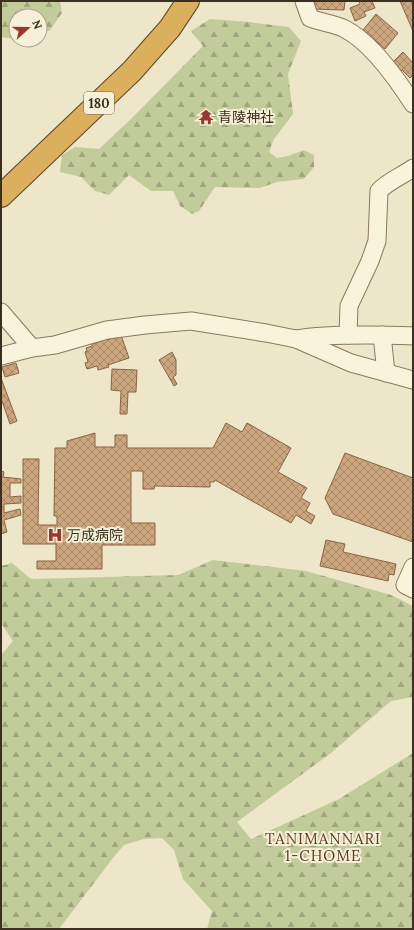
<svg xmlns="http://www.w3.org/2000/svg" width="414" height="930" viewBox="0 0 414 930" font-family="Lora,'Noto Sans JP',serif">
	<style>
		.forest { fill: url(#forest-firs) }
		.building { fill: url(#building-cross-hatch); stroke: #896543 }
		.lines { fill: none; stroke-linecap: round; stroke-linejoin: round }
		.street-casing { stroke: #8a795d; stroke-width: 19 }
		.highway-casing { stroke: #584731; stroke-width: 24 }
		.street { stroke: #f9f3db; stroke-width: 17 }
		.highway { stroke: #dbaf5b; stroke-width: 22 }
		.labels { text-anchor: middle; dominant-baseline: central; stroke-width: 4; stroke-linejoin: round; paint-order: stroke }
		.shield { fill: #f5f0d7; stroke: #726957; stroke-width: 1 }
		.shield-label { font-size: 13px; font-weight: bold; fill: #3a2f20 }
		.poi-label { font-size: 14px; fill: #3a2f20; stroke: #f5f0d7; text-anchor: start }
		.neighbourhood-label { font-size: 15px; letter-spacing: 1px; fill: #673620; stroke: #f5f0d7 }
	</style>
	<defs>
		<pattern id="forest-firs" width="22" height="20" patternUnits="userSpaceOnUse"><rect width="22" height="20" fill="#c2cc9b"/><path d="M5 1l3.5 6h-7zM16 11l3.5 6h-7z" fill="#9fa67e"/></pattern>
		<pattern id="building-cross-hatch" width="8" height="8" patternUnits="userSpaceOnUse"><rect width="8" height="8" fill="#cba67e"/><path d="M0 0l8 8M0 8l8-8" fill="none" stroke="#a68867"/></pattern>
	</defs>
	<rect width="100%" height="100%" fill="#eee6c8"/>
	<g class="forest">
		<polygon points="1,1 60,1 62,13 50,30 40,35 40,16 16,16 16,39 1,37"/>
		<polygon points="210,19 249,22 289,27 301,41 288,74 293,114 274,139 269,152 277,158 288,156 304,150 314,155 314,167 304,179 277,182 260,188 215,187 199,211 192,214 180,206 173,191 151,191 129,175 109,195 95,191 81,177 60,172 62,155 75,147 99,149 133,117 203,46 191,31"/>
		<polygon points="213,560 306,571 391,595 413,606 413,697 391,701 331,753 237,822 251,839 339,799 413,753 413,929 207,929 212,911 183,879 174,850 162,838 144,839 124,845 113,858 59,929 1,929 1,655 13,641 1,623 1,566 12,563 31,579 178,575"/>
	</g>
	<g class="building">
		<polygon points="312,1 345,1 344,10 311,9"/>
		<polygon points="359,1 372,1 375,8 364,12 366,16 355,21 350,8 360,4"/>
		<polygon points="400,1 413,1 413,31"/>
		<polygon points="376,14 398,33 385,49 363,30"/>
		<polygon points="403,52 413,63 413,75 410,78 402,70 399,73 391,64"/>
		<polygon points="121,335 129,358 108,365 109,367 98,370 97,366 87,369 85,363 88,362 85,352 87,351 86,348 92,346 92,344 102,341 101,338 106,337 107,340"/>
		<polygon points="172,352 176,360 176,375 173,377 177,384 174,386 159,360"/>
		<polygon points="16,363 19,373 5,377 2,367"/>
		<polygon points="112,369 137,370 136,392 128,392 127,414 120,414 121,391 111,390"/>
		<polygon points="1,378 17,421 10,424 1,398"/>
		<polygon points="226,423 242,432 247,423 291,448 278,472 307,488 301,498 310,503 306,511 315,516 311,524 296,515 291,523 215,480 214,482 210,482 210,487 155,486 154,489 143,489 143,471 131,471 131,523 155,523 155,545 102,545 102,569 37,569 37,561 56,561 56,544 23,544 23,459 39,459 38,525 57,525 57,516 54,516 55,448 67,448 67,441 95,433 95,447 115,447 115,435 127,435 127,448 213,448"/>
		<polygon points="345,453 413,478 413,542 333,514 325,498"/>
		<polygon points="1,471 4,472 3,477 21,479 21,483 10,483 10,497 21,496 21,503 4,504 4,513 20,509 21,515 4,520 7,532 1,534"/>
		<polygon points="326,540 345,544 343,552 396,564 394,575 389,574 388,581 320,566"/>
	</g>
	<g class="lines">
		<g class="street-casing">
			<g id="street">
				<path d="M304,1l6,17c12,5 24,5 35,11 27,14 52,50 68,75"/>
				<polyline points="1,312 32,348"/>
				<path d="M348,335l1,-29 21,-45 7,-20 2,-50c9,-10 23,-15 34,-23"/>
				<polyline points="382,335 386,373"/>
				<path d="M296,339c23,-4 47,-4 71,-4 15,0 31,0 46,1"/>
				<polyline points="1,356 32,348 55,345 107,330 145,325 191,321 266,333 296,339 351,363 413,380"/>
				<polyline points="413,567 405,585 413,589"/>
			</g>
		</g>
		<g class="highway-casing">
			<polyline id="highway" points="1,196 132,71 170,28 188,1"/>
		</g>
		<use href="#street" class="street"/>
		<use href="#highway" class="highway"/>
	</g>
	<defs>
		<g id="temple-bare" transform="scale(1.2)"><path d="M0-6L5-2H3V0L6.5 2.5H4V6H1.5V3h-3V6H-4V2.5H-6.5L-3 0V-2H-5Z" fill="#98372e" stroke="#f5f0d7" stroke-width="2.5" paint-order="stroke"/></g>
		<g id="hospital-bare" transform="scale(1.2)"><path d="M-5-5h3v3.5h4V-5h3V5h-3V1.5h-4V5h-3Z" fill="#98372e" stroke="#f5f0d7" stroke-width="2.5" paint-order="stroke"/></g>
	</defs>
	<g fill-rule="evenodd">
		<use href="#temple-bare" x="206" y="117"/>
		<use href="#hospital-bare" x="55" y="535"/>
	</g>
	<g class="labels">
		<rect class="shield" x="84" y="92" width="30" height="22" rx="3"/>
		<g class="shield-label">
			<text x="99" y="103">180</text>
		</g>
		<g class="poi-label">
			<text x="218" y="117">青陵神社</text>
			<text x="67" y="535">万成病院</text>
		</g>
		<g class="neighbourhood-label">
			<text x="323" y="838">TANIMANNARI<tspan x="323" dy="17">1-CHOME</tspan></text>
		</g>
	</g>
	<rect width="414" height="930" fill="none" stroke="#3a2f20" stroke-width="4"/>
	<g transform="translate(28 28) rotate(69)"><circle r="19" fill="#f5f0d7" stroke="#aaa38e"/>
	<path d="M0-3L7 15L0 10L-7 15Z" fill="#98372e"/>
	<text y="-6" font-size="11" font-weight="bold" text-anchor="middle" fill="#3a2f20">N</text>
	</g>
</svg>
